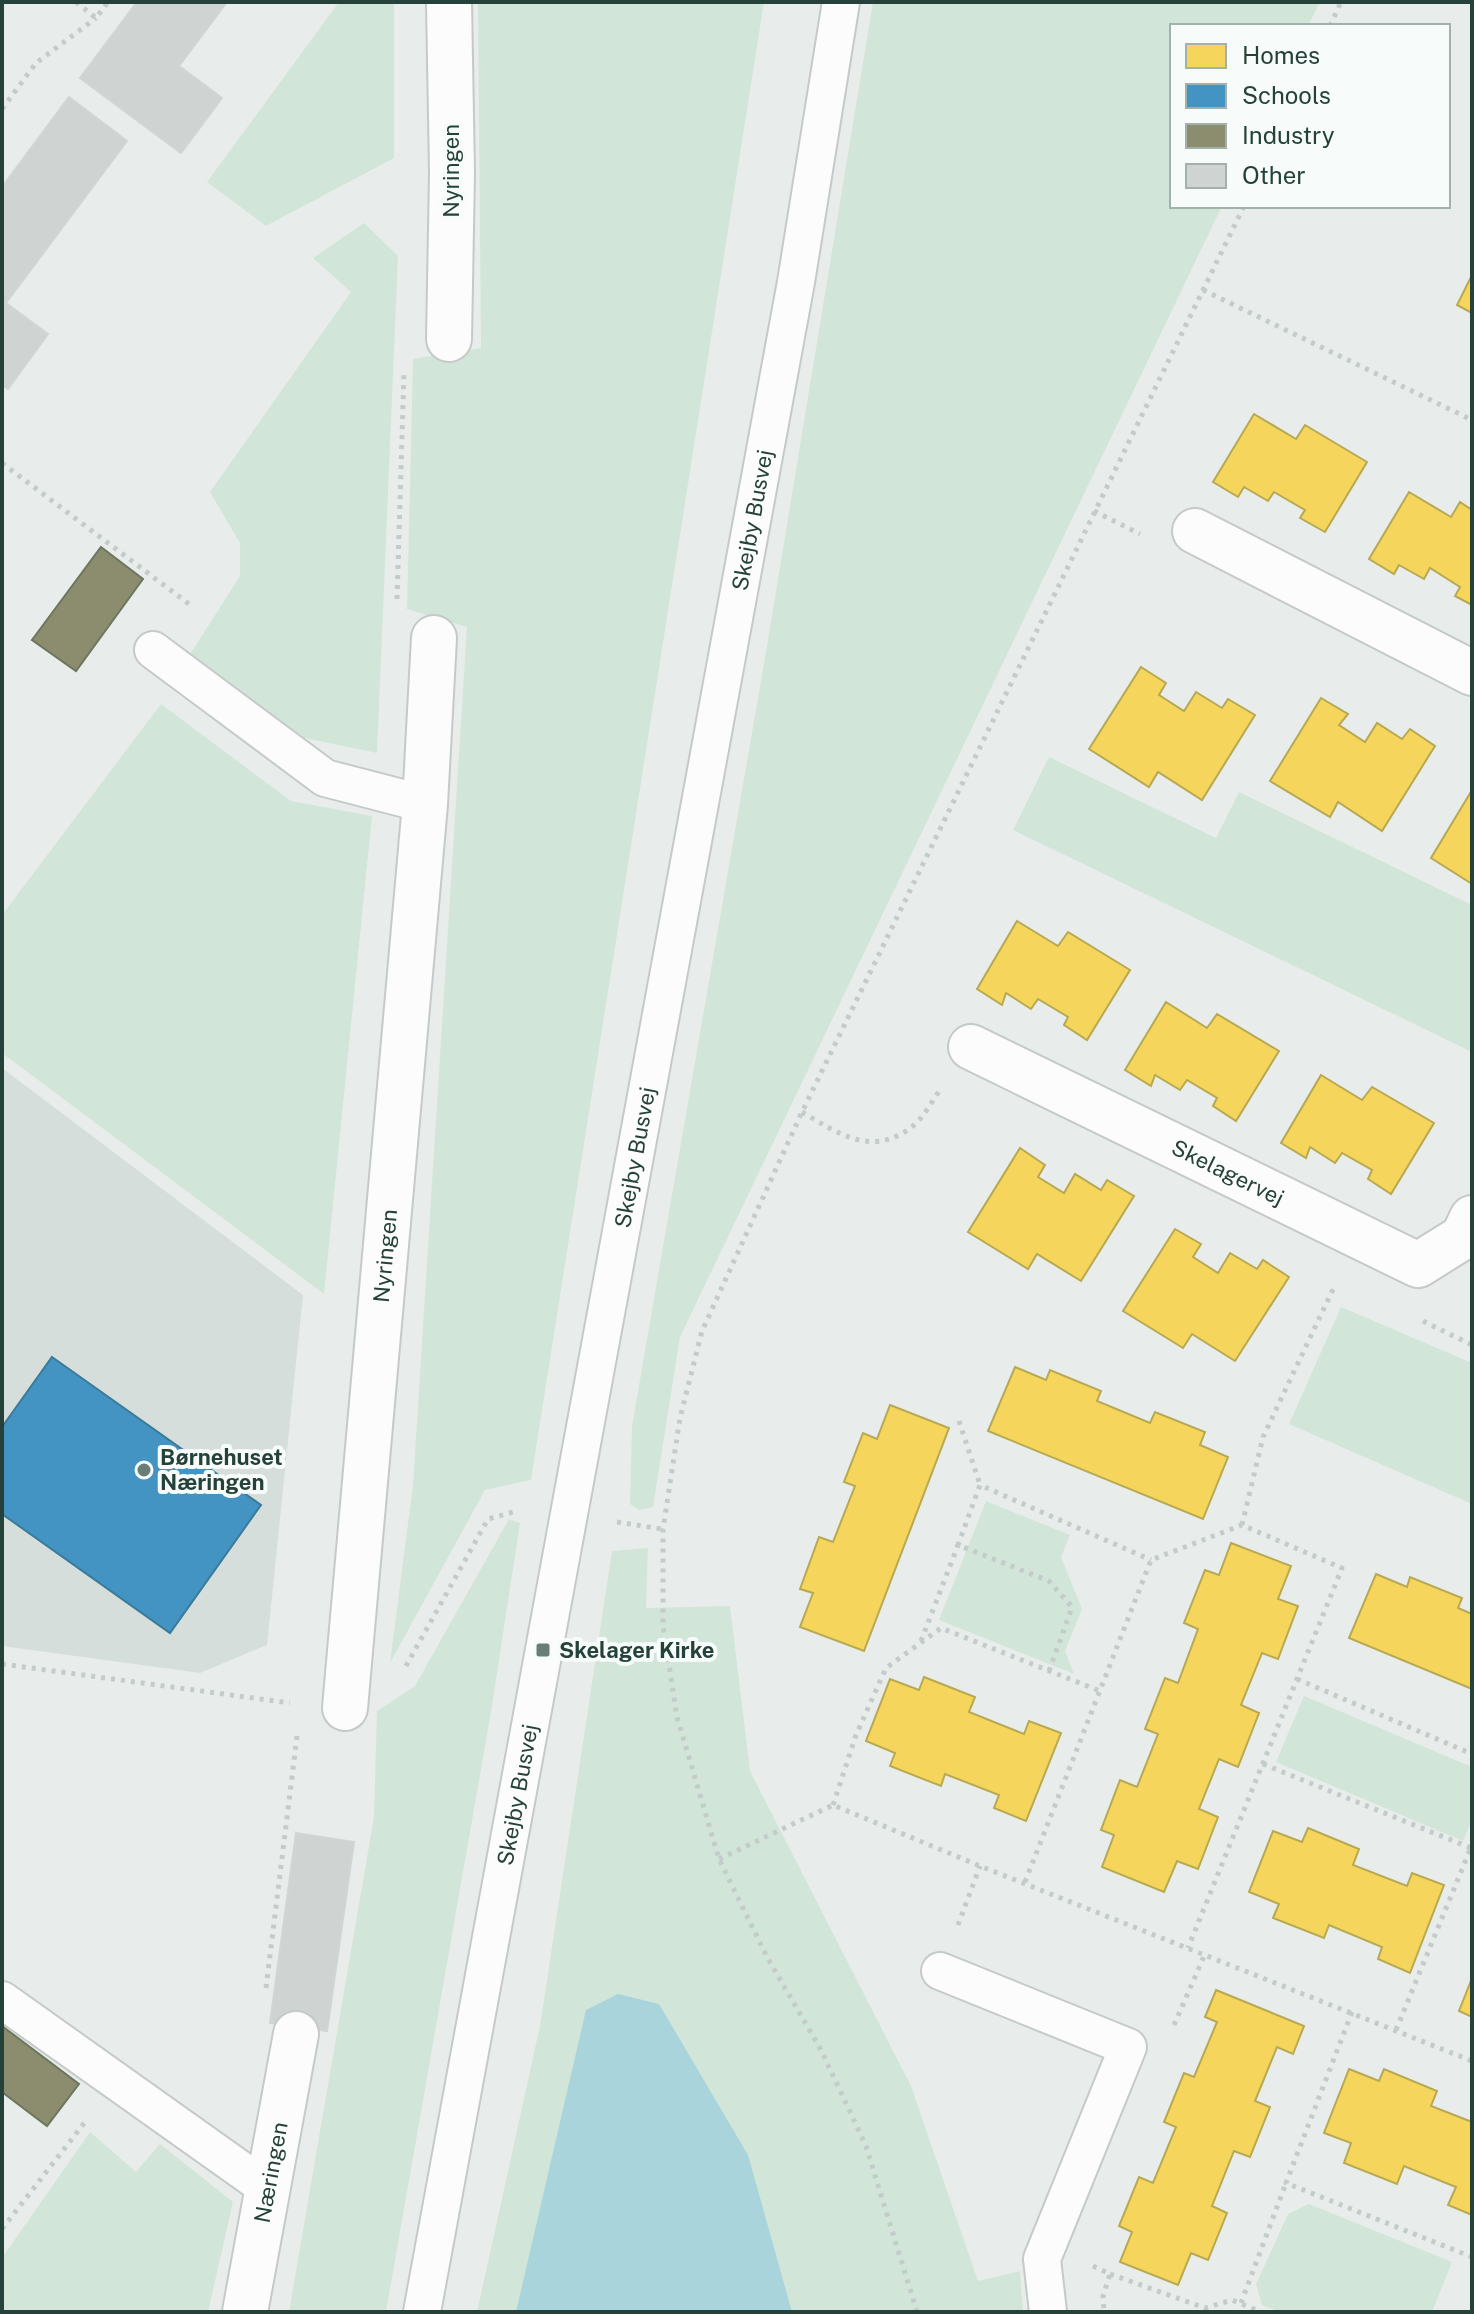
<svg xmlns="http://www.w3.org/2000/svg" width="1474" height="2314" viewBox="0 0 1474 2314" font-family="'Public Sans',sans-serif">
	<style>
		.built { fill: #d6dedb }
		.green { fill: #d1e6d8 }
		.water { fill: #a9d4db }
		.homes { fill: #f6d55c; stroke: #b7a952; stroke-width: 2 }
		.schools { fill: #4393c3; stroke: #3a7b9a; stroke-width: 2 }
		.industry { fill: #8c8c6e; stroke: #6d765e; stroke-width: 2 }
		.building { fill: #cfd4d2; stroke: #d1d6d4; stroke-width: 2 }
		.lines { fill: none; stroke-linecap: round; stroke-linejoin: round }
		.lane-casing { stroke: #c5cac8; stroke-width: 40 }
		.street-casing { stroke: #c5cac8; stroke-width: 48 }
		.path { stroke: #c3ccca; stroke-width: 5; stroke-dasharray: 4 6; stroke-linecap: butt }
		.lane { stroke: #fcfcfc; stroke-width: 36 }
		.street { stroke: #fcfcfc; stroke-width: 44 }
		.poi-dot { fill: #697e78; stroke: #f7fbf9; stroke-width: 3 }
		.labels { text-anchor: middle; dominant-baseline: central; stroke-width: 8; stroke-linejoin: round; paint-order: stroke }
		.street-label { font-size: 22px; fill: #24423a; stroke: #f7fbf9 }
		.poi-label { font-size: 22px; font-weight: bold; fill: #24423a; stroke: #f7fbf9; text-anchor: start }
	</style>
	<rect width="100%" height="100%" fill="#e8edeb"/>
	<polygon class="built" points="2,1068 303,1295 267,1645 200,1673 2,1646"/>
	<g class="green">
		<polygon points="339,2 394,2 394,158 266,226 207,182"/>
		<polygon points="478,2 764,2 531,1480 485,1490 390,1663 413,1485 467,627 407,609 413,359 481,348"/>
		<polygon points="873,2 1320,2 1308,26 1172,26 1172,206 1222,206 680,1337 653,1507 639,1510 630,1504 632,1426 767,646"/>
		<polygon points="364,223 398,256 377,753 305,738 189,656 240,576 240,543 210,492 351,292 313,258"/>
		<polygon points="161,704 291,801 372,816 324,1294 2,1053 2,915"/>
		<polygon points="1049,757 1216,838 1239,792 1472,905 1472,1052 1013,830"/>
		<polygon points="1341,1307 1472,1363 1472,1504 1289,1424"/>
		<polygon points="986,1501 1070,1535 1061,1557 1082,1609 1065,1651 1074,1674 939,1620"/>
		<polygon points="509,1519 520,1523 491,1712 386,2312 289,2312 374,1817 377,1711 415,1686"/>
		<polygon points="648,1548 646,1608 730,1606 750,1771 911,2086 978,2281 1020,2271 1023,2312 477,2312 540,2026 612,1551"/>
		<polygon points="1304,1696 1472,1767 1472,1820 1463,1841 1276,1762"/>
		<polygon points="90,2132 136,2172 160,2144 233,2202 208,2312 2,2312 2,2258"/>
		<polygon points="1309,2204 1452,2262 1432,2312 1280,2312 1262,2305 1256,2284 1288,2214"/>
	</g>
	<polygon class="water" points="618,1994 659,2004 748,2155 792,2312 516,2312 586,2010"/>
	<g class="homes">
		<polygon points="1472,275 1472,313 1457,305"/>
		<polygon points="1254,414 1296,439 1305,425 1367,462 1325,532 1300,518 1305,510 1274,492 1268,501 1244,487 1238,497 1213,482"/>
		<polygon points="1409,492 1451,517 1460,502 1472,510 1472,605 1455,596 1460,587 1430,568 1424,579 1399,565 1394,574 1369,559"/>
		<polygon points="1141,667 1166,683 1159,695 1184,711 1196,692 1222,708 1228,699 1255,715 1202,800 1158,772 1149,787 1089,749"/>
		<polygon points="1321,698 1348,714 1339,725 1365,742 1377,723 1402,739 1410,729 1435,746 1382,831 1338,802 1330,817 1270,781"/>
		<polygon points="1472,790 1472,884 1431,858"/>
		<polygon points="1017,921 1058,946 1068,932 1130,970 1087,1040 1064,1025 1068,1017 1038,999 1031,1009 1006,993 1002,1005 977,989"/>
		<polygon points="1166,1002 1207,1028 1217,1014 1279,1051 1236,1121 1213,1106 1217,1098 1187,1080 1180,1090 1155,1075 1151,1086 1125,1070"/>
		<polygon points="1321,1075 1362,1100 1372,1087 1434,1123 1391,1194 1368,1179 1372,1170 1342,1153 1335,1163 1310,1147 1306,1158 1281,1143"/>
		<polygon points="1020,1148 1045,1165 1038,1177 1064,1193 1075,1174 1101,1190 1107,1180 1134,1196 1081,1281 1037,1254 1028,1269 968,1232"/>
		<polygon points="1175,1229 1201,1244 1193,1257 1218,1273 1230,1253 1257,1269 1263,1260 1289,1277 1235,1361 1192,1334 1183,1348 1123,1311"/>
		<polygon points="1015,1367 1046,1380 1050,1370 1101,1391 1097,1401 1150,1423 1155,1412 1205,1432 1200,1445 1228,1457 1203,1519 988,1431"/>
		<polygon points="890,1405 949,1428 864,1651 800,1627 813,1593 800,1589 819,1537 833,1542 855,1486 844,1482 863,1433 877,1439"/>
		<polygon points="1231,1543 1291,1566 1278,1599 1298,1606 1278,1659 1262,1653 1241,1705 1259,1713 1238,1767 1219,1759 1199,1809 1218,1817 1198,1869 1177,1861 1164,1892 1102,1867 1114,1835 1101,1830 1120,1780 1137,1787 1158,1734 1145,1729 1165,1678 1178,1683 1198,1629 1184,1623 1205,1570 1219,1575"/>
		<polygon points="1376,1574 1407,1587 1410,1577 1462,1598 1458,1608 1472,1614 1472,1689 1349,1638"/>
		<polygon points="924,1677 975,1697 969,1712 1024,1734 1029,1721 1061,1733 1026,1821 994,1808 999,1795 945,1774 941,1786 890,1766 895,1753 866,1741 890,1679 919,1690"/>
		<polygon points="1308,1828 1359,1849 1353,1865 1407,1886 1412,1873 1444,1885 1410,1973 1378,1959 1382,1947 1329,1925 1324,1938 1273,1918 1279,1904 1249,1892 1273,1831 1302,1842"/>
		<polygon points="1472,1978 1472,2017 1459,2011"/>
		<polygon points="1216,1990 1304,2026 1293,2054 1277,2047 1255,2101 1270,2107 1250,2157 1234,2151 1212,2206 1227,2213 1208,2260 1191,2253 1178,2285 1120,2262 1132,2232 1119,2226 1139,2177 1153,2183 1176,2127 1164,2122 1184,2073 1194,2077 1217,2022 1205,2017"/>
		<polygon points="1349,2069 1379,2081 1384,2069 1437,2091 1431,2106 1472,2122 1472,2215 1448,2205 1456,2187 1404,2166 1397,2184 1344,2163 1351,2143 1324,2133"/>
	</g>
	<polygon class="schools" points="52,1357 261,1505 170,1633 2,1514 2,1427"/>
	<g class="industry">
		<polygon points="101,547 143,579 76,671 32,640"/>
		<polygon points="2,2026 79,2084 47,2126 2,2092"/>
	</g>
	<g class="building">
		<polygon points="137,2 227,2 179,66 222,98 181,153 80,78"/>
		<polygon points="69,97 127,141 6,303 48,334 8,389 2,385 2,187"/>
		<polygon points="296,1833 354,1842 327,2031 270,2023"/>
	</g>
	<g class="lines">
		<g class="lane-casing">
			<g id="lane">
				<polyline points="153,650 325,778 425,804"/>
				<polyline points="940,1971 1128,2047 1042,2259 1048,2312"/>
				<polyline points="2,2000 268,2189"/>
				<path id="s1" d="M422,2312l374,-2030 45,-280"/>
			</g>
		</g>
		<g class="street-casing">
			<g id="street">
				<polyline points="449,339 452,173 449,2"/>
				<polyline points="1195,531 1472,673"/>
				<path id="s2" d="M971,1047l447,218 45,-28 9,-19"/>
				<path id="s3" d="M345,1708l80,-904 9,-166"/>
				<path id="s4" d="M245,2312l51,-278"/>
			</g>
		</g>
		<g class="path">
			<polyline points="76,2 96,18 108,2"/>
			<polyline points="1330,26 1341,2"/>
			<polyline points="2,109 36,63 96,18"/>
			<polyline points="1203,290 1472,420"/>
			<polyline points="2,463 189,604"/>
			<polyline points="1094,511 1140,534"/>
			<polyline points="397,599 404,373"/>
			<path d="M802,1112c37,22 71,46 111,14 11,-9 19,-25 27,-36"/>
			<polyline points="1423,1321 1472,1345"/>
			<polyline points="959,1421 980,1485"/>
			<polyline points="617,1522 662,1529"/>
			<polyline points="1242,1525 1263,1437 1335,1285"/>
			<polyline points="921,1641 958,1545"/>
			<polyline points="2,1664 290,1703"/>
			<polyline points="406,1666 488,1519 517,1511"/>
			<polyline points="1049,1671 1072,1607 1049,1581 958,1545 980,1485 1151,1560"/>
			<polyline points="1297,1679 1472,1754"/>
			<polyline points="1263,1764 1471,1848"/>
			<polyline points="833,1805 856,1735 886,1668 941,1628 1100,1691"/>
			<polyline points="719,1859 833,1805 980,1866 1472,2061"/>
			<polyline points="1025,1882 1151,1560 1242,1525 1342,1568 1188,1948"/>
			<polyline points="958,1925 980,1866"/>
			<polyline points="266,1988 297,1736"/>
			<polyline points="1352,2012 1286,2183 1472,2257"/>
			<polyline points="1174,2025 1205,1954"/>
			<polyline points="1396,2030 1472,1845"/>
			<polyline points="2,2229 85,2122"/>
			<polyline points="1093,2266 1110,2274 1103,2296 1104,2312"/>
			<polyline points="1110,2274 1205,2308 1232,2300 1261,2312"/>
			<polyline points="1241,2303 1286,2183"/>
			<polyline points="917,2312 866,2146 821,2050 767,1957 719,1859 677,1717 663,1626 663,1529 680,1418 702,1331 802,1112 1244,206"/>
		</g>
		<use href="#lane" class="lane"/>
		<use href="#street" class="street"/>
	</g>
	<g class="poi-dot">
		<circle cx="144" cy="1470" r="8"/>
		<rect x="535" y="1642" width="16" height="16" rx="4"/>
	</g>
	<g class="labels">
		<g class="street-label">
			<text transform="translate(451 171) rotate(-90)">Nyringen</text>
			<text stroke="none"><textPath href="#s1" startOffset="1822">Skejby Busvej</textPath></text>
			<text stroke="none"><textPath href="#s1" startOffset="1174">Skejby Busvej</textPath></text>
			<text stroke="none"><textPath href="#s2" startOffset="286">Skelagervej</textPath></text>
			<text stroke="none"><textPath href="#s3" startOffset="454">Nyringen</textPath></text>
			<text stroke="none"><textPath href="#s1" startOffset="526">Skejby Busvej</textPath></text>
			<text stroke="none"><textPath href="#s4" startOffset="142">Næringen</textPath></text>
		</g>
		<g class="poi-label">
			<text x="160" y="1457">Børnehuset<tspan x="160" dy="25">Næringen</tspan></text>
			<text x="559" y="1650">Skelager Kirke</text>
		</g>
	</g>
	<rect width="1474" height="2314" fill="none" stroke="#24423a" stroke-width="8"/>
	<rect x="1170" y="24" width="280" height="184" fill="#f7fbf9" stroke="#a3b1ad" stroke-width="2"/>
	<rect x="1186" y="44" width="40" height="24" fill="#f6d55c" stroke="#a3b1ad" stroke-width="2"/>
	<text x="1242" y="64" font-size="24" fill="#24423a">Homes</text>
	<rect x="1186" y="84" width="40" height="24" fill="#4393c3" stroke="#a3b1ad" stroke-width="2"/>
	<text x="1242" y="104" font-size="24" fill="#24423a">Schools</text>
	<rect x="1186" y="124" width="40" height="24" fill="#8c8c6e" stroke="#a3b1ad" stroke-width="2"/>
	<text x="1242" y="144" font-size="24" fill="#24423a">Industry</text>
	<rect x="1186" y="164" width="40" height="24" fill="#cfd4d2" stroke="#a3b1ad" stroke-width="2"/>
	<text x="1242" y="184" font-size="24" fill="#24423a">Other</text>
</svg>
